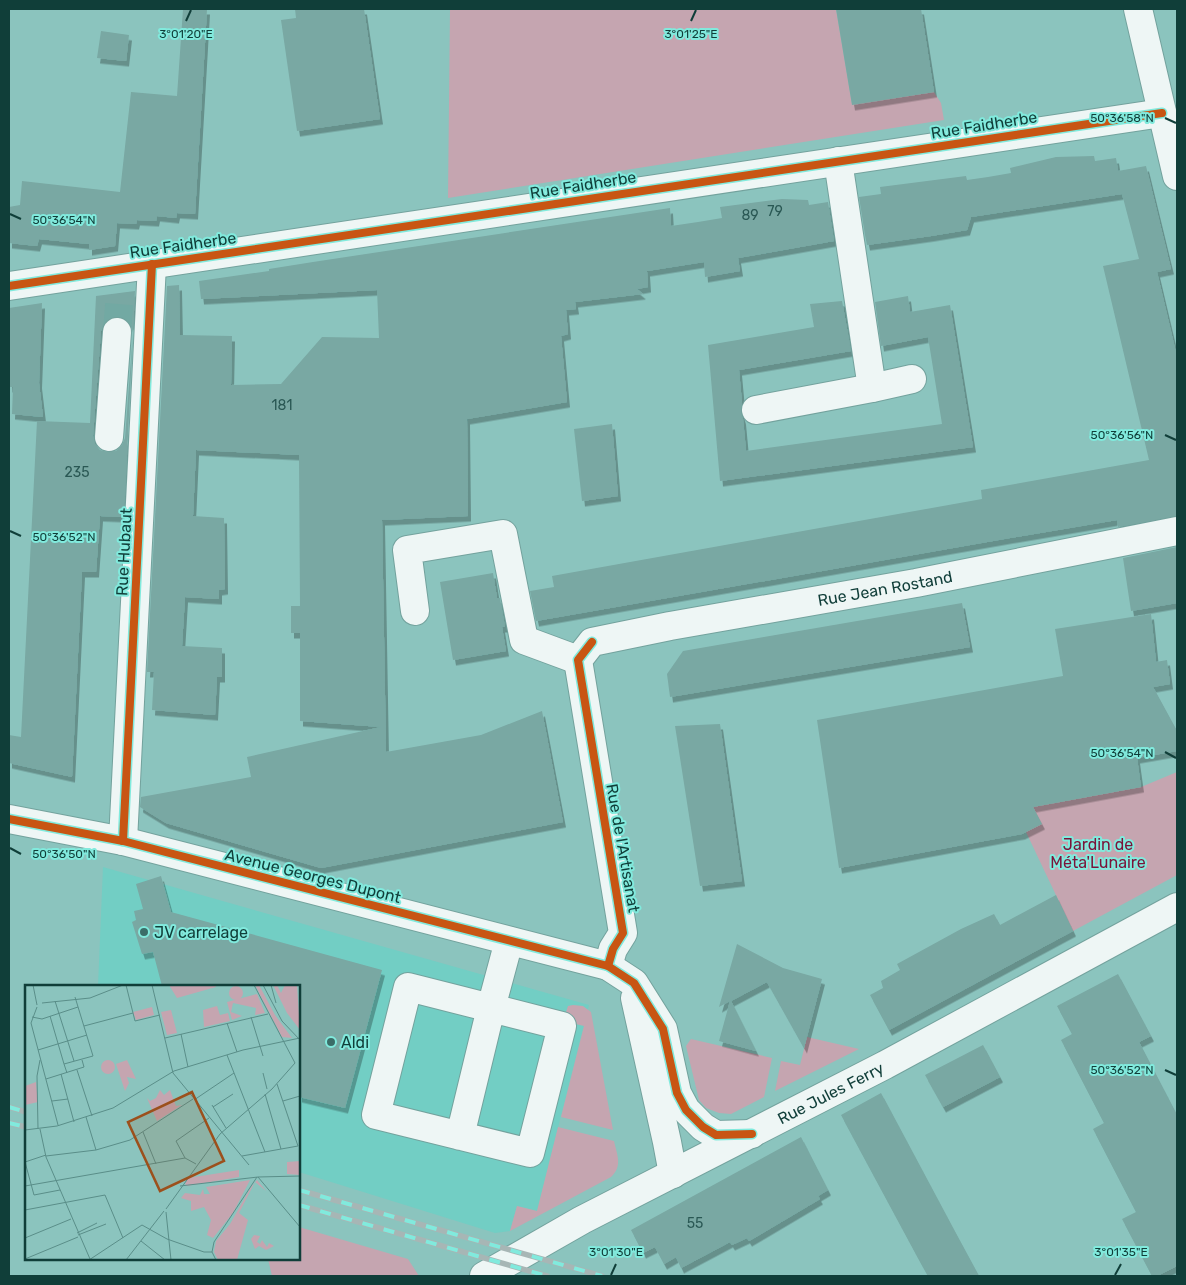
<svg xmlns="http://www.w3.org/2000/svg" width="1186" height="1285" viewBox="0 0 1186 1285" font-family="Rubik,sans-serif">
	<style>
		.built { fill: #72cec4 }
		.green { fill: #c5a5b0 }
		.building { fill: #79a8a3; fill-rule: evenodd; filter: url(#shadow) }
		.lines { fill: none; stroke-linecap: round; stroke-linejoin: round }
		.minor-tunnel { stroke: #72a9a3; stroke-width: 28; stroke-dasharray: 28 14; stroke-linecap: butt }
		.minor-casing { stroke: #73a29d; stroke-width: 30 }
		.minor { stroke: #eef6f5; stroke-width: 28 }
		.rail-casing { stroke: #a7b6b5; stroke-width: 5.5 }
		.rail { stroke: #81eadd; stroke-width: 4; stroke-dasharray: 11; stroke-linecap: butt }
		.cycleway-casing { stroke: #81eadd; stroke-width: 11 }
		.cycleway { stroke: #c85513; stroke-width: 8 }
		.ticks { fill: none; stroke: #103e39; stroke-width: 2 }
		.poi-dot { fill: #3b6d68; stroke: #81eadd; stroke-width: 2 }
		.labels { text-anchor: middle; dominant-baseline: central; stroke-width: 4; stroke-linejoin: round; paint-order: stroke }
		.number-label { font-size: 14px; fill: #2a5854 }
		.street-label { font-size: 16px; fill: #103e39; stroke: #81eadd }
		.park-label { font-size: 16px; fill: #7b1339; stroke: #81eadd }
		.poi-label { font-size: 16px; fill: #103e39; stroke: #81eadd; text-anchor: start }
		.inset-road { fill: none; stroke: #5a8e89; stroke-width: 1 }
		.view { fill: #9c501c; fill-opacity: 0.15; stroke: #9c501c; stroke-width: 2.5 }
		.inset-edge { fill: none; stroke: #103e39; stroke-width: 2.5 }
		.ticks-label { font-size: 12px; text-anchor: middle; fill: #103e39; stroke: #81eadd; stroke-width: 4; stroke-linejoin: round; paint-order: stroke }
	</style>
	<defs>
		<filter id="shadow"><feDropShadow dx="3" dy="5.5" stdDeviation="0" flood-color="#0004"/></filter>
	</defs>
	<rect width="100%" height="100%" fill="#8bc4be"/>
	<polygon class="built" points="103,867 589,1005 537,1211 517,1206 510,1231 495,1233 299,1172 299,986 98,986"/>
	<g class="green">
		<polygon points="450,9 836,9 852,104 934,92 941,103 944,120 448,198"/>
		<polygon points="1177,772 1177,875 1073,931 1026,832 1041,824 1033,807 1141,787"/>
		<polygon points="573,1005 583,1006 591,1012 613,1130 561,1117 584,1026 563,1021 568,1006"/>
		<polygon points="807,1037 859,1049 775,1091 781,1061 800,1065"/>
		<polygon points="691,1039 772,1058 764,1097 731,1114 719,1113 706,1108 699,1100 686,1046"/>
		<path d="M558,1127l56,14c3,14 9,25 -3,36l-101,54 7,-25 20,5z"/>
		<polygon points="299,1227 408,1259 419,1276 272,1276 268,1259 299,1259"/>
	</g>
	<g class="building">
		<polygon points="183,9 207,9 195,214 177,213 176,218 157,216 156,221 137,220 136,224 117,223 115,246 89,250 89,244 39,239 37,246 9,243 9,207 20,205 22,181 120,192 131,92 177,96"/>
		<polygon points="295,9 364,9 380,119 297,131 281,20 296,18"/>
		<polygon points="836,9 921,9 934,92 852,105"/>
		<polygon points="101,31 129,35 126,61 97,58"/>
		<polygon points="1094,156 1095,161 1116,158 1118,171 1146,166 1171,269 1157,272 1177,357 1177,516 1118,527 1117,520 1010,538 536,621 530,591 554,587 552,576 982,499 981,490 1149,460 1103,266 1139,259 1122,194 971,217 967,230 931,236 867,245 865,235 859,197 881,194 880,187 966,176 967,180 988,177 1011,173 1010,168 1056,157"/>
		<polygon points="782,199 808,200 809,205 828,202 834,241 738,258 740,271 705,277 704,262 647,271 648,287 637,289 643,294 575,302 576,309 566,310 568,334 561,336 567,402 467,419 468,516 382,520 386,752 481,735 542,711 563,822 321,868 166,823 140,807 141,797 251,777 247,757 381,727 300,721 300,633 291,633 291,606 300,606 299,455 196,450 193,516 224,518 225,589 219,590 219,599 185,597 182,646 222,648 222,677 217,677 215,715 152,710 154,672 147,672 167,286 179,285 180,335 232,336 231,385 281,384 322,337 379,338 377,290 201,299 199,281 269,271 269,269 313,262 670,208 671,226 698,222 722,218 720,207"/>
		<path d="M135,291l-11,226 -24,-1 -4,56h-14l-10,205 -63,-14v-28l12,2 16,-316 53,2 6,-127zM119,317l7,2 5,6 2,8 -8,105 -3,7 -6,6 -9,1 -7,-2 -5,-6 -2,-8 8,-105 3,-7 6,-6z"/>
		<polygon points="908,296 910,312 950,305 973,447 720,481 708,345 814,327 810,304 842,301 851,351 739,370 742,403 741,412 743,419 746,451 942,424 928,337 881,346 875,302"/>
		<polygon points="42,303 39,383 43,417 12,414 13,387 9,387 9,308"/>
		<polygon points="612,424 618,496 582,501 574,429"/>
		<polygon points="1177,547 1177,603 1131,611 1123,558"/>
		<polygon points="493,573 497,598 500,598 505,627 502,627 506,651 453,660 440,582"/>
		<polygon points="962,603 970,647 670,697 667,674 683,651"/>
		<polygon points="1151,614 1156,662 1167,660 1170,684 1153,687 1177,731 1177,751 1137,758 1141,787 1033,807 1042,824 1022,834 839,868 817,720 1063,676 1055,629"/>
		<polygon points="720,724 742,881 700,886 675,726"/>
		<polygon points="161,876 171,912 382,970 345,1108 299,1097 299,986 162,986 153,952 142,954 132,922 136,920 134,911 143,909 136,884"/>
		<polygon points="1056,895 1073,931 889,1030 870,995 883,988 881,981 900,970 897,964 961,929 994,914 1000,925"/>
		<polygon points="737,944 783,968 822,979 804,1048 767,982 731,1001 756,1051 719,1041 730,1001 719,1007"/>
		<polygon points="1118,974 1151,1036 1139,1042 1177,1115 1177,1266 1157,1276 1152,1276 1122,1219 1136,1212 1093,1129 1104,1123 1061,1040 1072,1034 1057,1006"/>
		<polygon points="983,1045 1000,1077 943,1107 925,1075"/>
		<polygon points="881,1093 953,1228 979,1276 928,1276 918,1258 841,1115"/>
		<polygon points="801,1137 828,1190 818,1196 820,1199 749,1241 747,1238 732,1245 730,1242 681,1268 676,1257 664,1264 655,1247 643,1253 631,1230"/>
	</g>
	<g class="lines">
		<polyline class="minor-tunnel" points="117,332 120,293"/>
		<g class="minor-casing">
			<g id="minor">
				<polyline points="1138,9 1177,176"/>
				<polyline points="838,161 872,388"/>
				<polyline points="9,286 1162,113"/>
				<polyline points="756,410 872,388 912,379"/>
				<polyline points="109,437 117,332"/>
				<polyline points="415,611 407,550 503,534 524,640 578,660"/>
				<polyline points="9,819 123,841 608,966 634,983 663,1029 677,1093 686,1110 703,1127 716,1135 752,1134"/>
				<polyline points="123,841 152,264"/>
				<path id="s1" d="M608,966l5,-17 10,-16 -45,-273 14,-18 78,-16 246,-43 261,-52"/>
				<polyline points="635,998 667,1142 673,1174"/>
				<polyline points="460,1136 491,1008 408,987 376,1115 530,1153 562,1026 491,1008 509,941"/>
				<path id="s2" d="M484,1276l98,-56 303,-155 292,-158"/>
			</g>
		</g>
		<use href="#minor" class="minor"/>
		<g class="rail-casing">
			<g id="rail">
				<polyline points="9,1107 26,1112"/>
				<polyline points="9,1123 26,1127"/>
				<polyline points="299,1190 602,1276"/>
				<polyline points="299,1205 547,1276"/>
			</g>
		</g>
		<use href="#rail" class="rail"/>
		<g class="cycleway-casing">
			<g id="cycleway">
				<polyline points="9,286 1162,113"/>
				<polyline points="592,642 578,660 623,933 613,949 608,966"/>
				<polyline points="9,819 123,841 608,966 634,983 663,1029 677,1093 686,1110 703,1127 716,1135 752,1134"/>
				<polyline points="123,841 152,264"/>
			</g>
		</g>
		<use href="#cycleway" class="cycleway"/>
	</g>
	<path class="ticks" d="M186,21l5,-11M691,21l5,-11M1165,118l11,5M10,214l11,5M1165,435l11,5M10,531l11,5M1165,752l11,6M10,848l11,6M1165,1070l11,5M611,1275l5,-11M1115,1275l6,-11"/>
	<g class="poi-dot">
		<circle cx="144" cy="932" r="5"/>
		<circle cx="331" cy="1042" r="5"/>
	</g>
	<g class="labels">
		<g class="number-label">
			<text x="775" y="211">79</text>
			<text x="750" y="215">89</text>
			<text x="282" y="405">181</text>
			<text x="77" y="472">235</text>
			<text x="695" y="1223">55</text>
		</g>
		<g class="street-label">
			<text transform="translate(984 125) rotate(-9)">Rue Faidherbe</text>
			<text transform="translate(583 185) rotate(-9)">Rue Faidherbe</text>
			<text transform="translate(183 245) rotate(-8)">Rue Faidherbe</text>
			<text transform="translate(124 552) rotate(-87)">Rue Hubaut</text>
			<text stroke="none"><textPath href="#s1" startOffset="634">Rue Jean Rostand</textPath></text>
			<text transform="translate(623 848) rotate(80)">Rue de l'Artisanat</text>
			<text transform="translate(313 876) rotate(14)">Avenue Georges Dupont</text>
			<text stroke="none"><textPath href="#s2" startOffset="392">Rue Jules Ferry</textPath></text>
		</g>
		<g class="park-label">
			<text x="1098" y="844">Jardin de<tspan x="1098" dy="18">Méta'Lunaire</tspan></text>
		</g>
		<g class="poi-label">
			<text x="154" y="932">JV carrelage</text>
			<text x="341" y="1042">Aldi</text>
		</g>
	</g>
	<g transform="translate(25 985)">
		<rect width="275" height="275" fill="#8bc4be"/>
		<path d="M144,0h46l1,2 -39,11zM230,0h4l16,30 17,23 -10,-1zM248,0h4l4,8 4,-8h12l3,45 -13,-17zM204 8a7 7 0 1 1 14 0a7 7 0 1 1-14 0ZM232,9l8,19 -10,2 1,-7 -23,-5 -2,9 11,4 -10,4 -5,-18zM192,21l3,9 8,-2 2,8 -26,6 -1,-17zM127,22l2,8 -18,5 -3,-8zM146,25l6,23 -10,2 -6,-23zM76 82a7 7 0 1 1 14 0a7 7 0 1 1-14 0ZM102,75l9,19 -9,-2 2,6 -4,8 -9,-27zM11,97l2,20 -13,3v-19zM135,105l4,5 6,-5 6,16 6,-1 -25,16 -10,-23 3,3 6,-3zM275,176v14l-13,-1v-12zM214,185v7l-52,9 -2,-2 3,-6zM225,195l-17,33 -20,25 -6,-3 4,-15 -7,-13 -13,4v-10l-10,-3 4,-5 15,2 3,-6 1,5h6l-4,-7zM232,195l9,11 -11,-9 -16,31 9,7 -11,40h-19l-4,-8 2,-11 14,-17 21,-37zM229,250l6,1 -3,6 3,2 2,-4 5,7 2,-4 5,3 -8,4 -7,-4 -4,3 -4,-10z" fill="#c5a5b0"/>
		<path class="inset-road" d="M8,0l4,20M101,0l9,36 25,-6M127,0l21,88 76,92M238,0l19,36 18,19M246,0l5,18M30,16l19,60M17,18l48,-5 33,-13M25,31l14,48M7,32l10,2 36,-12M226,32l12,39M6,38l27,102M6,38l6,-16M202,38l10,29M59,41l49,-13M156,49l7,33M140,53l103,-24M13,65l49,-15M202,70l38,97M52,85l15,46M42,88l-3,-9 29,-8 -18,-59M238,88l4,16M36,89l13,48M21,94l38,-12 -2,-7M240,109l16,55M169,115l40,-27M27,116l16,-2M258,116l17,-5M187,120l14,23M188,122l20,-13M61,132l10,33M13,144l-1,-53 3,-16M15,144l6,28 44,102M0,145l32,-4 56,-18 61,-37 69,-21 57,-12M118,147l13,32M21,171l50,-6 34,-10 63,-41M217,171l56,-10 -21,-62M160,173l-9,-17 33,-23M0,177l9,33 26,-5M0,177l21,-7M233,192l42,50M0,201l160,-28 11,6M155,201l78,-9 42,-1M141,224l54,-75 52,-45 23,-26 -41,-78M0,225l80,-15 18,43M141,227l5,48M52,248l20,-10M53,250l28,-11M0,253l46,-19M116,256l24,19M187,267l2,-10 43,-65M0,274l53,-22M64,275l53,-35 25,14 37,13h8l4,8M101,275l38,-49"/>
		<path class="view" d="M167,107l32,69 -64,30 -32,-69z"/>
		<rect width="275" height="275" class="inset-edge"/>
	</g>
	<g class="ticks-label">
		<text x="186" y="38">3°01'20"E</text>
		<text x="691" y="38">3°01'25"E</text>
		<text x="1122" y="122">50°36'58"N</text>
		<text x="64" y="224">50°36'54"N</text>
		<text x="1122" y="439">50°36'56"N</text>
		<text x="64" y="541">50°36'52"N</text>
		<text x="1122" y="757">50°36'54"N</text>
		<text x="64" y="858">50°36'50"N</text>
		<text x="1122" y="1074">50°36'52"N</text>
		<text x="1121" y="1256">3°01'35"E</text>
		<text x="616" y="1256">3°01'30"E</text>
	</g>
	<rect width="1186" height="1285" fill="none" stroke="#103e39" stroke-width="20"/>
</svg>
